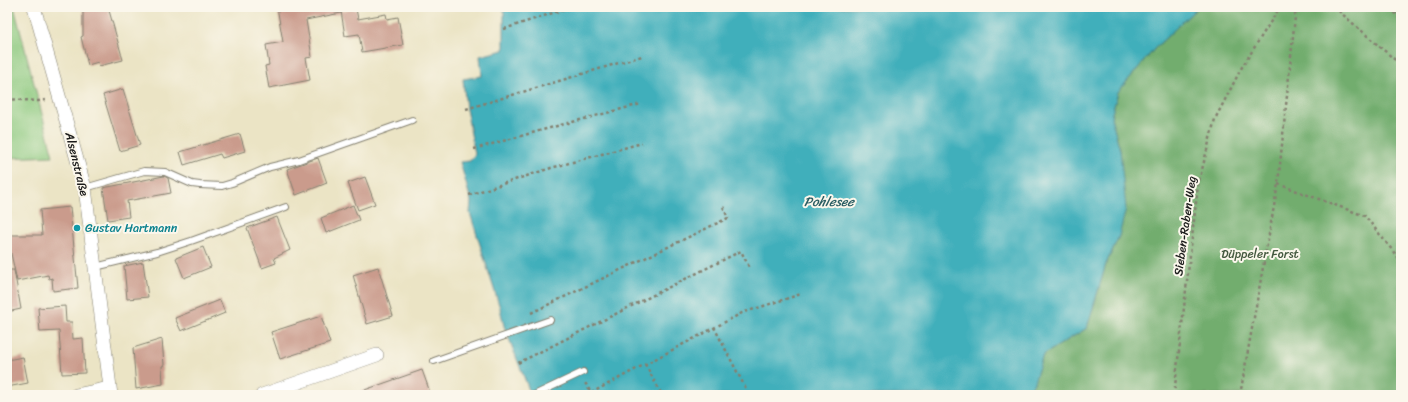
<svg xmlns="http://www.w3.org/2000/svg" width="1408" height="402" viewBox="0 0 1408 402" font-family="Sriracha,sans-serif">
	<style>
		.green { fill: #8dc97f; stroke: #54724e }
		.forest { fill: #72ad6e; stroke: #476445 }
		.water { fill: #40afbb; stroke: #2e666c }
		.building { fill: #ca9b8c }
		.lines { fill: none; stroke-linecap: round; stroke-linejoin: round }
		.lane-casing { stroke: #848070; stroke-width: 8 }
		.street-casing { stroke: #848070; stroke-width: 14 }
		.path { stroke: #848070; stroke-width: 2.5; stroke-dasharray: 3 3; stroke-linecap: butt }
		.lane { stroke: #fff; stroke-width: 6 }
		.street { stroke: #fff; stroke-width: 13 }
		.culture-dot { fill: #0f9aa8; stroke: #fbf7ec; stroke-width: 1.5 }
		.labels { text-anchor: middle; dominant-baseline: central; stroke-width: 4; stroke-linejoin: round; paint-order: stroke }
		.street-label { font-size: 12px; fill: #1c1c1c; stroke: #fbf7ec }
		.culture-label { font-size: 12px; fill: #0d838f; stroke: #fbf7ec; text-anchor: start }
		.park-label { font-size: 12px; fill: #44593f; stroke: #fbf7ec }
		.water-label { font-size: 13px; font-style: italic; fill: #2c5e64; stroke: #fbf7ec }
	</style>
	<rect width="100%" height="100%" fill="#fbf7ec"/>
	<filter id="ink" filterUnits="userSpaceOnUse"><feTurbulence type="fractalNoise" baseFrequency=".025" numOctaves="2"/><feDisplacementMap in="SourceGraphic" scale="8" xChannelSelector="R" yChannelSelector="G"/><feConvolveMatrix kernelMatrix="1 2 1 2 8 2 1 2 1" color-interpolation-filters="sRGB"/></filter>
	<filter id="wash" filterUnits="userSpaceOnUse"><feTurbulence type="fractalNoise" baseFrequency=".012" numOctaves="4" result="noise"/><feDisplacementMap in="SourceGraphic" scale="16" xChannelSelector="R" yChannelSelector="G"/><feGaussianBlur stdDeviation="0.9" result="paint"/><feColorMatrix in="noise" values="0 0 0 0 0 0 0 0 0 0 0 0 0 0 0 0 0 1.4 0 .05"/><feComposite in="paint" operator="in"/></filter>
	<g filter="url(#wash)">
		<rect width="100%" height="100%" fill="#ebe4c5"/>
		<polygon class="green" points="7,7 14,7 53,156 7,158"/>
		<polygon class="forest" points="1198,7 1401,7 1401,395 1018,395 1033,385 1043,355 1087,328 1106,264 1119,236 1120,150 1111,117 1118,92 1155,48"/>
		<polygon class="water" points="504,7 1198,7 1155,48 1118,92 1111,117 1120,150 1126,208 1119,236 1106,264 1087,328 1043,355 1033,385 1018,395 531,395 504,326 500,308 470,213 471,201 460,162 470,161 475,154 466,109 463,79 482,76 480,56 504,50"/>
		<g id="blocks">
			<g class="building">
				<polygon points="83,7 108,7 123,60 99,66 98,62 88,65 81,37 83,36"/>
				<polygon points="277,7 340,7 341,13 306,20 312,57 306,58 310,80 269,88 265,66 269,65 266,45 283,42"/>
				<polygon points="356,9 358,19 386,14 387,19 398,17 403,45 362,52 359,34 345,36 341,11"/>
				<polygon points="123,89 140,145 120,151 103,95"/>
				<polygon points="240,134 245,151 222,158 220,154 184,165 180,152"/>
				<polygon points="318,158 327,183 296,195 287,169"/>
				<polygon points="164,176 168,178 171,193 127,201 129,217 108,220 103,188"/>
				<polygon points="365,177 375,204 358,210 348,183"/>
				<polygon points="353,205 359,220 326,233 321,218"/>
				<polygon points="70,207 78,288 53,291 52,278 49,279 48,275 17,281 10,249 7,249 7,235 42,235 40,210"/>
				<polygon points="277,217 290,250 274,258 276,263 262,268 247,228"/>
				<polygon points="203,247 211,267 184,278 176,258"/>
				<polygon points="143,262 148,297 127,299 124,266"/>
				<polygon points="378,267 393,316 367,324 353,275"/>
				<polygon points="7,270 14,270 21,309 7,312"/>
				<polygon points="220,300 225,313 181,331 175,318"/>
				<polygon points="65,306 66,322 72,322 73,339 83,338 85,373 62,374 59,331 40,332 38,308"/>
				<polygon points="321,316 330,343 280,359 271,332"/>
				<polygon points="162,339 164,365 162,366 163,384 136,389 133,348"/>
				<polygon points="23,357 28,383 7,387 7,360"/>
				<polygon points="422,370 431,395 357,395 356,393"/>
			</g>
		</g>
	</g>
	<g filter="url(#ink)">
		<use href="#blocks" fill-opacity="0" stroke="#848070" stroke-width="1"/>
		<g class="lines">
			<g class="lane-casing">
				<g id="lane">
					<polyline points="85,188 144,171 165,172 192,184 200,185 222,186 232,183 270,167 299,160 412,120"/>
					<polyline points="95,267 157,252 191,241 286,207"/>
					<polyline points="434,361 550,320"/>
					<polyline points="534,395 583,372"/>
				</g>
			</g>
			<g class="street-casing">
				<g id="street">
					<polyline points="34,7 85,188 111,395"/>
					<polyline points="76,395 109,388"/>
					<polyline points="262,395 377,355"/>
				</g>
			</g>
			<g class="path">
				<polyline points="549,7 557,12"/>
				<polyline points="1334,7 1401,65"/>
				<polyline points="1391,7 1401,21"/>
				<polyline points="504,29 571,7"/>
				<polyline points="7,99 38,101 46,100"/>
				<polyline points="466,109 642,56"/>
				<polyline points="474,149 557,126 641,104"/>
				<polyline points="1278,184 1365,216 1401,261"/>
				<polyline points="469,195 551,168 642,143"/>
				<polyline points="531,313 728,218 722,204"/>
				<polyline points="714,327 749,395"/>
				<polyline points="518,363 741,251 749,267"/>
				<polyline points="645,364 662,395"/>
				<polyline points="585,385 586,384 591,393 742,313 801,294"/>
				<polyline points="1174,395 1198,185 1215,119 1242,67 1280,7"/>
				<polyline points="1240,395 1278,184 1296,7"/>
			</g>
			<use href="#lane" class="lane"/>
			<use href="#street" class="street"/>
		</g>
	</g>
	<circle class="culture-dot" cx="77" cy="228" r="4"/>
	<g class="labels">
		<g class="street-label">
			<text transform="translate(77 164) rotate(76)">Alsenstraße</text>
			<text transform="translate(1185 226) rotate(-82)">Sieben-Raben-Weg</text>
		</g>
		<g class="culture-label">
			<text x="85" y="228">Gustav Hartmann</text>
		</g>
		<g class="park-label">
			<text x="1260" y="254">Düppeler Forst</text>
		</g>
		<g class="water-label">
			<text x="829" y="201">Pohlesee</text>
		</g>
	</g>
	<rect width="1408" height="402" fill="none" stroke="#fbf7ec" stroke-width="24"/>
</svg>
